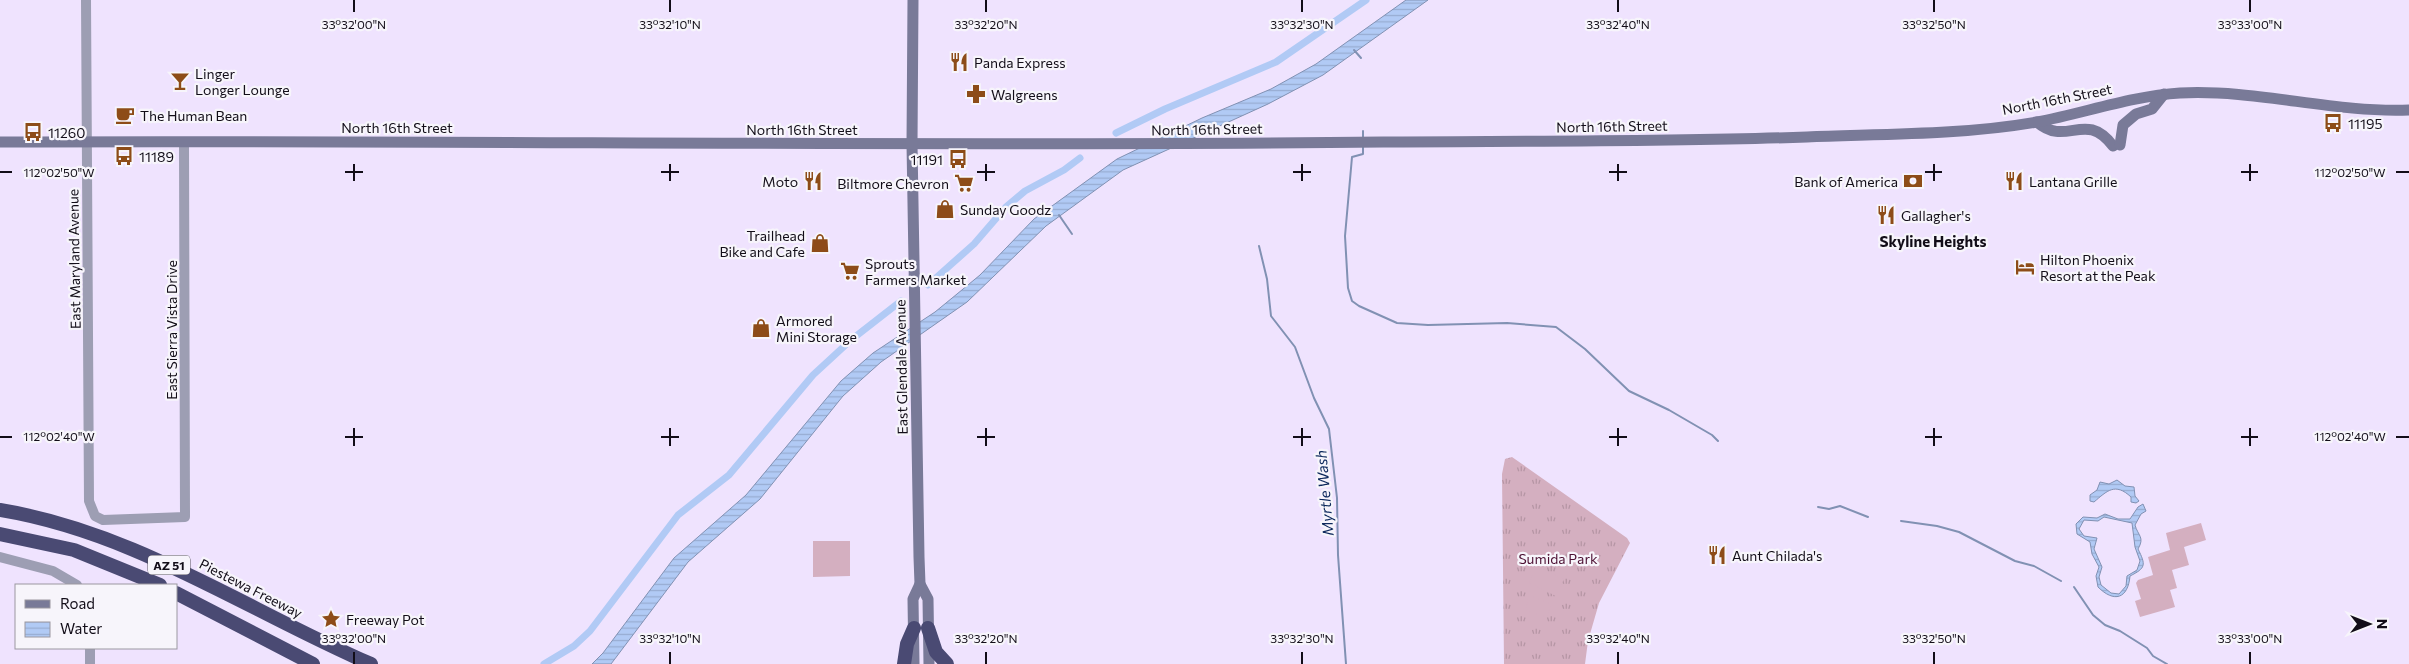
<svg xmlns="http://www.w3.org/2000/svg" width="2409" height="664" viewBox="0 0 2409 664" font-family="Commissioner,sans-serif">
	<style>
		.grass { fill: url(#grass-tufts) }
		.pitch { fill: #d4afc0 }
		.water { fill: url(#water-rules); stroke: #8191b3; fill-rule: evenodd }
		.lines { fill: none; stroke-linecap: round; stroke-linejoin: round }
		.stream { stroke: #8191b3; stroke-width: 2 }
		.canal { stroke: #b1caf5; stroke-width: 7 }
		.tertiary { stroke: #9d9eb3; stroke-width: 10 }
		.secondary { stroke: #797a98; stroke-width: 11 }
		.motorway { stroke: #4a4a73; stroke-width: 14 }
		.ticks { fill: none; stroke: #120d18; stroke-width: 2 }
		.labels { text-anchor: middle; dominant-baseline: central; stroke-width: 4.5; stroke-linejoin: round; paint-order: stroke }
		.shield { fill: #f7f5fb; stroke: #57535c; stroke-width: 1 }
		.shield-label { font-size: 12px; font-weight: bold; fill: #120d18 }
		.poi-label { font-size: 14px; fill: #120d18; stroke: #f7f5fb; text-anchor: start }
		.street-label { font-size: 14px; fill: #120d18; stroke: #f7f5fb }
		.park-label { font-size: 14px; fill: #4c1033; stroke: #f7f5fb }
		.neighbourhood-label { font-size: 15px; font-weight: bold; fill: #120d18; stroke: #f7f5fb }
		.water-label { font-size: 15px; font-style: italic; fill: #0d295c; stroke: #f7f5fb }
		.ticks-label { font-size: 12px; text-anchor: middle; fill: #120d18; stroke: #f7f5fb; stroke-width: 4.5; stroke-linejoin: round; paint-order: stroke }
	</style>
	<defs>
		<pattern id="grass-tufts" width="24" height="20" patternUnits="userSpaceOnUse" patternTransform="scale(1.25)"><rect width="24" height="20" fill="#d4afc0"/><path d="M3 7l-1-3M5 7V3M7 7l1-3M15 17l-1-3M17 17v-4M19 17l1-3" fill="none" stroke="#b595a4"/></pattern>
		<pattern id="water-rules" width="6" height="5" patternUnits="userSpaceOnUse" patternTransform="scale(1.25)"><rect width="6" height="5" fill="#b1caf5"/><path d="M0 2.5h6" fill="none" stroke="#97acd1"/></pattern>
	</defs>
	<rect width="100%" height="100%" fill="#efe3fe"/>
	<polygon class="grass" points="1512,457 1627,538 1630,543 1599,603 1588,641 1585,664 1504,664 1502,474 1505,459"/>
	<g class="pitch">
		<polygon points="2201,523 2206,540 2184,547 2189,565 2172,570 2177,588 2170,590 2175,607 2140,617 2135,601 2141,599 2136,583 2138,580 2153,575 2148,557 2170,550 2166,533"/>
		<polygon points="813,541 850,541 850,576 813,577"/>
		<polygon points="1537,566 1564,579 1556,596 1529,583"/>
		<polygon points="1531,596 1551,604 1547,617 1526,611 1528,598"/>
	</g>
	<g class="water">
		<polygon points="1406,0 1428,0 1323,75 1268,104 1123,170 1046,226 967,302 881,362 843,396 760,499 688,562 611,664 592,664 603,653 674,558 746,495 841,381 873,353 935,312 957,294 980,275 1034,219 1117,159 1202,118 1271,89 1316,64"/>
		<path d="M2117,480l8,6 9,1 1,9 4,5 -3,2 -5,-1v-5c-16,-15 -24,-6 -37,5l-4,-1v-6l7,-5 3,-8 9,2z"/>
		<path d="M2143,504l3,7 -5,3 -6,11c3,11 10,12 3,24 8,16 8,19 -8,27 -2,23 -16,27 -32,11l-2,-11 3,-9 -7,-13 -2,-12 -13,-8 -1,-10 7,-7 14,1 8,-4 13,5h12l8,-12zM2104,517l28,6 3,24 5,14 -3,9 -10,6 -1,10 -7,8 -8,-1 -10,-8 -2,-8 3,-10 -8,-18 3,-11 -13,-2 -5,-7 5,-9 14,1z"/>
	</g>
	<g class="lines">
		<g class="stream">
			<polyline points="1354,50 1361,58"/>
			<polyline points="1363,131 1363,139"/>
			<polyline points="1363,146 1363,154 1352,157 1345,236 1348,288 1352,301 1359,306 1397,323 1428,325 1507,323 1556,327 1585,349 1629,391 1669,410 1712,435 1718,441"/>
			<polyline points="1059,215 1072,234"/>
			<polyline points="1259,246 1267,279 1271,316 1295,347 1314,398 1329,429 1337,498 1338,555 1346,664"/>
			<polyline points="1818,507 1829,509 1840,506 1868,517"/>
			<polyline points="1901,521 1937,526 1959,532 2015,561 2034,566 2061,581"/>
			<polyline points="2074,587 2093,615 2105,625 2120,631 2147,648 2153,656 2167,664"/>
		</g>
		<g class="canal">
			<polyline points="1116,133 1165,109 1276,62 1366,0"/>
			<polyline points="928,285 974,244 1006,207 1025,191 1064,170 1080,158"/>
			<polyline points="544,664 574,646 590,631 678,515 729,475 813,375 851,340 901,301"/>
		</g>
		<g class="tertiary">
			<polyline points="86,0 89,501 95,516 103,520 185,517 184,142"/>
			<polyline points="0,557 53,571 77,585"/>
			<polyline points="90,648 90,664"/>
		</g>
		<g class="secondary">
			<polyline points="913,0 912,144 919,557 920,584 928,599 929,664"/>
			<path d="M2037,122c30,26 48,-13 76,24"/>
			<path d="M0,142c461,-2 922,5 1383,0 141,-1 283,0 424,-5 74,-3 157,-2 230,-15 48,-9 94,-26 143,-29 77,-4 152,20 229,17"/>
			<polyline points="2120,145 2123,125 2136,114 2152,109 2164,94"/>
			<polyline points="914,664 913,599 920,584"/>
		</g>
		<g class="motorway">
			<path d="M0,510c135,22 248,101 371,154"/>
			<polyline points="0,534 74,550 160,585"/>
			<polyline points="176,593 313,664"/>
			<polyline points="928,628 936,652 947,664"/>
			<polyline points="904,664 907,644 914,628"/>
		</g>
	</g>
	<path class="ticks" d="M354,0v12M670,0v12M986,0v12M1302,0v12M1618,0v12M1934,0v12M2250,0v12M354,164v17M670,164v17M986,164v17M1302,164v17M1618,164v17M1934,164v17M2250,164v17M0,172h12M345,172h18M661,172h18M977,172h18M1293,172h18M1609,172h18M1925,172h17M2241,172h17M2396,172h13M354,428v18M670,428v18M986,428v18M1302,428v18M1618,428v18M1934,428v18M2250,428v18M0,437h12M345,437h18M661,437h18M977,437h18M1293,437h18M1609,437h18M1925,437h17M2241,437h17M2396,437h13M354,652v12M670,652v12M986,652v12M1302,652v12M1618,652v12M1934,652v12M2250,652v12"/>
	<defs>
		<g id="restaurant-bare" transform="scale(1.5)"><path d="M-5-6h1v4h1v-4h1v4h1v-4h1v5L-1.5 .5V6h-2V.5L-5-1ZM5-6V6H3V1.5H1.5Q1.5-4 5-6Z" fill="#8d4c18" stroke="#f7f5fb" stroke-width="2.5" paint-order="stroke"/></g>
		<g id="bar-bare" transform="scale(1.5)"><path d="M-6-5H6L.8 .8V4.5H3.5V6h-7V4.5H-.8V.8Z" fill="#8d4c18" stroke="#f7f5fb" stroke-width="2.5" paint-order="stroke"/></g>
		<g id="pharmacy-bare" transform="scale(1.5)"><path d="M-2-6h4v4h4v4h-4v4h-4v-4h-4v-4h4Z" fill="#8d4c18" stroke="#f7f5fb" stroke-width="2.5" paint-order="stroke"/></g>
		<g id="cafe-bare" transform="scale(1.5)"><path d="M-5.5-4.5H6V0H3Q3 3.5 0 3.5H-2.5Q-5.5 3.5-5.5 0ZM3-3.2v2h1.7v-2ZM-6 4.5H4V6H-6Z" fill="#8d4c18" stroke="#f7f5fb" stroke-width="2.5" paint-order="stroke"/></g>
		<g id="bus-bare" transform="scale(1.5)"><path d="M-5-6H5V4H4V6H2V4H-2V6H-4V4H-5ZM-3.5-4V0h7V-4ZM-3.5 1.2v1.5H-2V1.2ZM2 1.2v1.5H3.5V1.2Z" fill="#8d4c18" stroke="#f7f5fb" stroke-width="2.5" paint-order="stroke"/></g>
		<g id="bank-bare" transform="scale(1.5)"><path d="M-6-4H6V4H-6ZM0-2.3a2.3 2.3 0 1 0 0 4.6a2.3 2.3 0 1 0 0-4.6Z" fill="#8d4c18" stroke="#f7f5fb" stroke-width="2.5" paint-order="stroke"/></g>
		<g id="supermarket-bare" transform="scale(1.5)"><path d="M-6-5.5h2.5l.6 2H6L4.5 2H-2.5L-4.4-4H-6ZM-1.5 3.2a1.3 1.3 0 1 0 .1 0ZM3 3.2a1.3 1.3 0 1 0 .1 0Z" fill="#8d4c18" stroke="#f7f5fb" stroke-width="2.5" paint-order="stroke"/></g>
		<g id="shop-bare" transform="scale(1.5)"><path d="M-5-2.5h2.3a2.7 3.5 0 0 1 5.4 0H5L5.5 6h-11ZM-1.5-2.5h3a1.5 2.3 0 0 0-3 0Z" fill="#8d4c18" stroke="#f7f5fb" stroke-width="2.5" paint-order="stroke"/></g>
		<g id="hotel-bare" transform="scale(1.5)"><path d="M-6-4.5h1.5V1H6V5H4.5V3h-9V5H-6ZM-4 0a1.8 1.8 0 1 1 3.6 0ZM.5 0V-2.5h3Q6-2.5 6 0Z" fill="#8d4c18" stroke="#f7f5fb" stroke-width="2.5" paint-order="stroke"/></g>
		<g id="sight-bare" transform="scale(1.5)"><path d="M0-6L1.8-2.2L6-1.7L2.9 1.2L3.7 5.4L0 3.3L-3.7 5.4L-2.9 1.2L-6-1.7L-1.8-2.2Z" fill="#8d4c18" stroke="#f7f5fb" stroke-width="2.5" paint-order="stroke"/></g>
	</defs>
	<g fill-rule="evenodd">
		<use href="#restaurant-bare" x="959" y="62"/>
		<use href="#bar-bare" x="180" y="81"/>
		<use href="#pharmacy-bare" x="976" y="94"/>
		<use href="#cafe-bare" x="125" y="115"/>
		<use href="#bus-bare" x="2333" y="123"/>
		<use href="#bus-bare" x="33" y="132"/>
		<use href="#bus-bare" x="124" y="156"/>
		<use href="#bus-bare" x="958" y="159"/>
		<use href="#restaurant-bare" x="813" y="181"/>
		<use href="#bank-bare" x="1913" y="181"/>
		<use href="#restaurant-bare" x="2014" y="181"/>
		<use href="#supermarket-bare" x="964" y="183"/>
		<use href="#shop-bare" x="945" y="209"/>
		<use href="#restaurant-bare" x="1886" y="215"/>
		<use href="#shop-bare" x="820" y="243"/>
		<use href="#hotel-bare" x="2025" y="267"/>
		<use href="#supermarket-bare" x="850" y="271"/>
		<use href="#shop-bare" x="761" y="328"/>
		<use href="#restaurant-bare" x="1717" y="555"/>
		<use href="#sight-bare" x="331" y="619"/>
	</g>
	<g class="labels">
		<rect class="shield" x="148" y="555.5" width="42" height="19" rx="4"/>
		<g class="shield-label">
			<text x="169" y="565">AZ 51</text>
		</g>
		<g class="poi-label">
			<text x="974" y="62">Panda Express</text>
			<text x="195" y="73">Linger<tspan x="195" dy="16">Longer Lounge</tspan></text>
			<text x="991" y="94">Walgreens</text>
			<text x="140" y="115">The Human Bean</text>
			<text x="2348" y="123">11195</text>
			<text x="48" y="132">11260</text>
			<text x="139" y="156">11189</text>
			<text x="943" y="159" text-anchor="end">11191</text>
			<text x="798" y="181" text-anchor="end">Moto</text>
			<text x="1898" y="181" text-anchor="end">Bank of America</text>
			<text x="2029" y="181">Lantana Grille</text>
			<text x="949" y="183" text-anchor="end">Biltmore Chevron</text>
			<text x="960" y="209">Sunday Goodz</text>
			<text x="1901" y="215">Gallagher's</text>
			<text x="805" y="235" text-anchor="end">Trailhead<tspan x="805" dy="16">Bike and Cafe</tspan></text>
			<text x="2040" y="259">Hilton Phoenix<tspan x="2040" dy="16">Resort at the Peak</tspan></text>
			<text x="865" y="263">Sprouts<tspan x="865" dy="16">Farmers Market</tspan></text>
			<text x="776" y="320">Armored<tspan x="776" dy="16">Mini Storage</tspan></text>
			<text x="1732" y="555">Aunt Chilada's</text>
			<text x="346" y="619">Freeway Pot</text>
		</g>
		<g class="street-label">
			<text transform="translate(2057 99) rotate(-11)">North 16th Street</text>
			<text transform="translate(1612 126) rotate(-1)">North 16th Street</text>
			<text x="397" y="127">North 16th Street</text>
			<text x="802" y="129">North 16th Street</text>
			<text transform="translate(1207 129) rotate(-1)">North 16th Street</text>
			<text transform="translate(74 259) rotate(-91)">East Maryland Avenue</text>
			<text transform="translate(171 330) rotate(-90)">East Sierra Vista Drive</text>
			<text transform="translate(901 367) rotate(-91)">East Glendale Avenue</text>
			<text transform="translate(251 588) rotate(27)">Piestewa Freeway</text>
		</g>
		<g class="park-label">
			<text x="1558" y="558">Sumida Park</text>
		</g>
		<g class="neighbourhood-label">
			<text x="1933" y="241">Skyline Heights</text>
		</g>
		<g class="water-label">
			<text transform="translate(1324 493) rotate(-95)">Myrtle Wash</text>
		</g>
	</g>
	<g class="ticks-label">
		<text x="354" y="29">33°32'00"N</text>
		<text x="670" y="29">33°32'10"N</text>
		<text x="986" y="29">33°32'20"N</text>
		<text x="1302" y="29">33°32'30"N</text>
		<text x="1618" y="29">33°32'40"N</text>
		<text x="1934" y="29">33°32'50"N</text>
		<text x="2250" y="29">33°33'00"N</text>
		<text x="2350" y="177">112°02'50"W</text>
		<text x="59" y="177">112°02'50"W</text>
		<text x="2350" y="441">112°02'40"W</text>
		<text x="59" y="441">112°02'40"W</text>
		<text x="354" y="643">33°32'00"N</text>
		<text x="670" y="643">33°32'10"N</text>
		<text x="986" y="643">33°32'20"N</text>
		<text x="1302" y="643">33°32'30"N</text>
		<text x="1618" y="643">33°32'40"N</text>
		<text x="1934" y="643">33°32'50"N</text>
		<text x="2250" y="643">33°33'00"N</text>
	</g>
	<rect x="15" y="584" width="162" height="65" fill="#f7f5fb" stroke="#9b98a0"/>
	<rect x="25" y="600" width="25" height="8" fill="#797a98" stroke="#9b98a0"/>
	<text x="60" y="609" font-size="15" fill="#120d18">Road</text>
	<rect x="25" y="622" width="25" height="15" fill="url(#water-rules)" stroke="#9b98a0"/>
	<text x="60" y="634" font-size="15" fill="#120d18">Water</text>
	<g transform="translate(2369 624) rotate(90)" stroke="#f7f5fb" stroke-width="4" paint-order="stroke">
	<path d="M0-4L9 19L0 12L-9 19Z" fill="#120d18"/>
	<text y="-8" font-size="14" font-weight="bold" text-anchor="middle" fill="#120d18">N</text>
	</g>
</svg>
